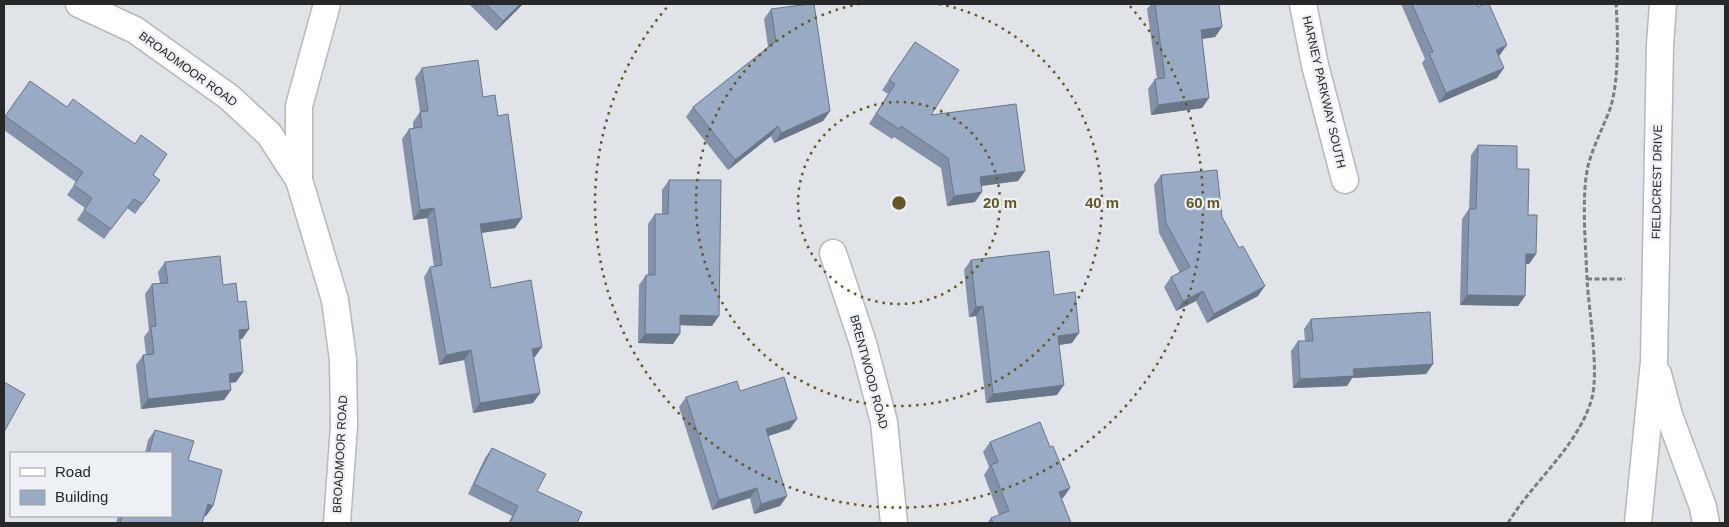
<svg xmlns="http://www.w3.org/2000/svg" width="1729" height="527" viewBox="0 0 1729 527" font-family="Helvetica,sans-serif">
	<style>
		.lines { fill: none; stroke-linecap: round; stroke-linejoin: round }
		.street-casing { stroke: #b5b8bc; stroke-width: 29 }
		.path { stroke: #7b7d80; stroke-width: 3; stroke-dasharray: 5 2.5; stroke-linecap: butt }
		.street { stroke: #fff; stroke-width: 26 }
		.wall { fill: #8392a9 }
		.shaded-wall { fill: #6a7789 }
		.building { fill: #98aac4; stroke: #6a7789 }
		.ring { fill: none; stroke: #655724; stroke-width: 2.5; stroke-dasharray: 2.5 5 }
		.labels { text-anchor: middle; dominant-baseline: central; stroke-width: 4.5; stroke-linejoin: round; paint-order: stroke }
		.street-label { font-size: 12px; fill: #27282a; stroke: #edf0f5 }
		.centre { fill: #655724; stroke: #edf0f5; stroke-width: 2.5 }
		.ring-label { font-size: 15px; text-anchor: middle; font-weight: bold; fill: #655724; stroke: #edf0f5; stroke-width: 4.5; stroke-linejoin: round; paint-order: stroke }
	</style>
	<rect width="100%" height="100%" fill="#e0e3e8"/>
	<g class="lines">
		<g class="street-casing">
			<g id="street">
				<polyline points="79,4 135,30 229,97 269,134 299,180"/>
				<polyline points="327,4 299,106 299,180 335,300 343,360 344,426 337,523"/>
				<polyline points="1303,4 1315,65 1345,180"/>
				<polyline points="833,253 863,343 884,422 894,523"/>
				<polyline points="1658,374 1669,415 1703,507 1706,523"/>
				<polyline points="1638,523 1654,361 1660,45 1663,4"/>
			</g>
		</g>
		<g class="path">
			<polyline points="1587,279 1625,279"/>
			<path d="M1508,523c26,-43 70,-76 84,-125 7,-28 -3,-87 -5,-118 -1,-32 -6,-83 1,-114 5,-20 16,-40 23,-60 8,-28 7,-73 5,-102"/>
		</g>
		<use href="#street" class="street"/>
	</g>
	<g class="wall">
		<polygon points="469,4 523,4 496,31"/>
		<polygon points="1151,4 1219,4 1222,27 1215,37 1202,39 1209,98 1202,108 1151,115 1148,89 1155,79 1157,79 1147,9"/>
		<polygon points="1401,4 1477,4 1500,55 1499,56 1497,78 1439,103 1422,63 1425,59"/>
		<polygon points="771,9 830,111 823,121 774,143 771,136 728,170 686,117 693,107 768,47 764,19"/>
		<polygon points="915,42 931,115 1025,171 1018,181 981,186 975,202 947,206 941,168 894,137 892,139 869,124 888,94 882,90"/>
		<polygon points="422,68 483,97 498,116 522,218 515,228 481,233 491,288 535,357 534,358 540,393 533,403 473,413 464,360 439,365 424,277 430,267 434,267 427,218 413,220 402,139 409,129 413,128 413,122 420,112 415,78"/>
		<polygon points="30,81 160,180 135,214 127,208 104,239 77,220 85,208 67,195 76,182 4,130 4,118"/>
		<polygon points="1478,145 1517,169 1528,215 1536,254 1529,264 1526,264 1525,296 1518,306 1460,305 1462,219 1469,209 1471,155"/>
		<polygon points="1161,175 1222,217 1258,296 1207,323 1196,301 1176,311 1164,287 1171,277 1180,273 1159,233 1154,185"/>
		<polygon points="669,180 712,326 680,325 673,344 638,343 639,285 646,275 648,275 648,224 655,214 662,214 662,190"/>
		<polygon points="971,260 1054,295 1072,343 1059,345 1057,395 986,403 976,316 969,317 964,270"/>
		<polygon points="165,262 223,285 238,302 249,329 242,339 240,339 243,372 236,382 230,383 231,390 224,400 141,409 136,365 143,355 146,355 144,337 149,330 145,294 152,284 160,283 158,272"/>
		<polygon points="1311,319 1433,364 1426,374 1352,378 1347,386 1293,388 1291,351 1298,341 1305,341 1304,329"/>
		<polygon points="740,391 790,429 768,436 787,496 780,506 754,514 750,498 712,510 679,407 686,397"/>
		<polygon points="155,430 188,460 213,506 206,516 205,515 202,523 116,523 118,516 171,516 171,453 145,453 148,440"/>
		<polygon points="990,442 1050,447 1070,488 1063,498 1061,498 1071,523 987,523 991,518 999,515 984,475 989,467 983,452"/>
		<polygon points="492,448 537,491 577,523 508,523 512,516 468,494 485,458"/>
	</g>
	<g class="shaded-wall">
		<polygon points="520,4 523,4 496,31 503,21"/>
		<polygon points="1222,27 1215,37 1194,40 1201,30"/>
		<polygon points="1507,45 1500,55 1489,60 1496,50"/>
		<polygon points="1504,68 1497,78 1439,103 1446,93"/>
		<polygon points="1209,98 1202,108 1151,115 1158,105"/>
		<polygon points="830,111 823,121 774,143 781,133"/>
		<polygon points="778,126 771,136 728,170 735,160"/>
		<polygon points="1025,171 1018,181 973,187 980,177"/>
		<polygon points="982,192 975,202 947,206 954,196"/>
		<polygon points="434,208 427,218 413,220 420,210"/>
		<polygon points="522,218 515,228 473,234 480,224"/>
		<polygon points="1526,254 1536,254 1529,264 1519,264"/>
		<polygon points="1265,286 1258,296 1207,323 1214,314"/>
		<polygon points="1203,291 1196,301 1176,311 1183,301"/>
		<polygon points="1467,295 1525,296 1518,306 1460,305"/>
		<polygon points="983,306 976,316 969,317 976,307"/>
		<polygon points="680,315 719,316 712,326 673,325"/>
		<polygon points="249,329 242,339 232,340 239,330"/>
		<polygon points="1079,333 1072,343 1051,346 1058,336"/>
		<polygon points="645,334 680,334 673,344 638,343"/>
		<polygon points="542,347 535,357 525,359 532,349"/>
		<polygon points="471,350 464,360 439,365 446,355"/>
		<polygon points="1433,364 1426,374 1352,378 1347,386 1293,388 1300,379 1353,369"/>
		<polygon points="243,372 236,382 222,384 229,374"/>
		<polygon points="1064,385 1057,395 986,403 993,394"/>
		<polygon points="231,390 224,400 141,409 148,399"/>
		<polygon points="540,393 533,403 473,413 480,403"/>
		<polygon points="797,419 790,429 759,439 766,429"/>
		<polygon points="757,488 750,498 712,510 719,500"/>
		<polygon points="1070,488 1063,498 1052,502 1059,492"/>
		<polygon points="787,496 780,506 754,514 761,504"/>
		<polygon points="208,504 213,506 206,516 201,514"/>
	</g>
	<g class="building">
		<polygon points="486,4 520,4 503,21"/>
		<polygon points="810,4 814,4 830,111 781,133 778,126 735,160 693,107 776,41 771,9"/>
		<polygon points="1155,4 1219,4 1222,27 1201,30 1209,98 1158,105 1155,79 1165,78"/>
		<polygon points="1412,4 1477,4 1478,7 1484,4 1489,4 1507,45 1496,50 1504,68 1446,93 1429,53 1433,52"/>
		<polygon points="915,42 959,70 931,115 1016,104 1025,171 980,177 982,192 954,196 948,158 901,126 899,129 876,114 895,84 889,80"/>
		<polygon points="478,60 483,97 495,95 498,116 508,114 522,218 480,224 491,288 531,280 542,347 532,349 540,393 480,403 471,350 446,355 430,267 442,265 434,208 420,210 409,129 422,127 420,112 428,111 422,68"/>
		<polygon points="30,81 67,107 73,99 135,144 141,135 167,154 153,175 160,180 142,204 134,199 111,229 84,210 92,198 74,185 83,172 5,116"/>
		<polygon points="1478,145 1517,146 1517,169 1529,169 1528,215 1537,215 1536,254 1526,254 1525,296 1467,295 1469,209 1476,209"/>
		<polygon points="1217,170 1222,217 1239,248 1243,246 1265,286 1214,314 1203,291 1183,301 1171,277 1190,267 1166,223 1161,175"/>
		<polygon points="669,180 721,180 719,316 680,315 680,334 645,334 646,275 655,275 655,214 668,214"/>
		<polygon points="1049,251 1054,295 1075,292 1079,333 1058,336 1064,385 993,394 983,306 976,307 971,260"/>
		<polygon points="220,256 223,285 236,283 238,302 246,301 249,329 239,330 243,372 229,374 231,390 148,399 143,355 154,354 151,327 156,326 152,284 168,283 165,262"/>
		<polygon points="1430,312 1433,364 1353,369 1354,376 1300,379 1298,341 1313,341 1311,319"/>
		<polygon points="784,377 797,419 766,429 787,496 761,504 757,488 719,500 686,397 737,381 740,391"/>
		<polygon points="4,382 25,394 4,432"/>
		<polygon points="1040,422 1050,447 1053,446 1070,488 1059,492 1071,523 993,523 991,518 1009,511 991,465 998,462 990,442"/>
		<polygon points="155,430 194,441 188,460 222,470 213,506 208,504 202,523 120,523 122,516 171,516 171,453 149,453"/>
		<polygon points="492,448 546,474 537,491 582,512 577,523 510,523 518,506 474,484"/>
	</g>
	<g class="ring">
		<circle cx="899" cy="203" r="101"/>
		<path d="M939 4A203 203 0 1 1 859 4"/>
		<path d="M1130 6A304 304 0 1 1 668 6"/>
	</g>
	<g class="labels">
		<g class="street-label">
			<text transform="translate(188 69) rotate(36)">BROADMOOR ROAD</text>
			<text transform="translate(1324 92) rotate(77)">HARNEY PARKWAY SOUTH</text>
			<text transform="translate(1657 182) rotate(-89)">FIELDCREST DRIVE</text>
			<text transform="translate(869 372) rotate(75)">BRENTWOOD ROAD</text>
			<text transform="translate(340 454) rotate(-87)">BROADMOOR ROAD</text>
		</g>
	</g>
	<circle cx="899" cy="203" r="8" class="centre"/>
	<g class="ring-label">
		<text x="1000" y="208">20 m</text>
		<text x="1102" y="208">40 m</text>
		<text x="1203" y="208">60 m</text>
	</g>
	<rect width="1729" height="527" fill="none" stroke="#27282a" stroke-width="10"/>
	<rect x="10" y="452" width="162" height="65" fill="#edf0f5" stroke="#9ea0a4"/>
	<rect x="20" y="468" width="25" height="8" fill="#ffffff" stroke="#9ea0a4"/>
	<text x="55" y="477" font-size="15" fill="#27282a">Road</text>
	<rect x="20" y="490" width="25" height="15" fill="#98aac4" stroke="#9ea0a4"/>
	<text x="55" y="502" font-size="15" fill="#27282a">Building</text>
</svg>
